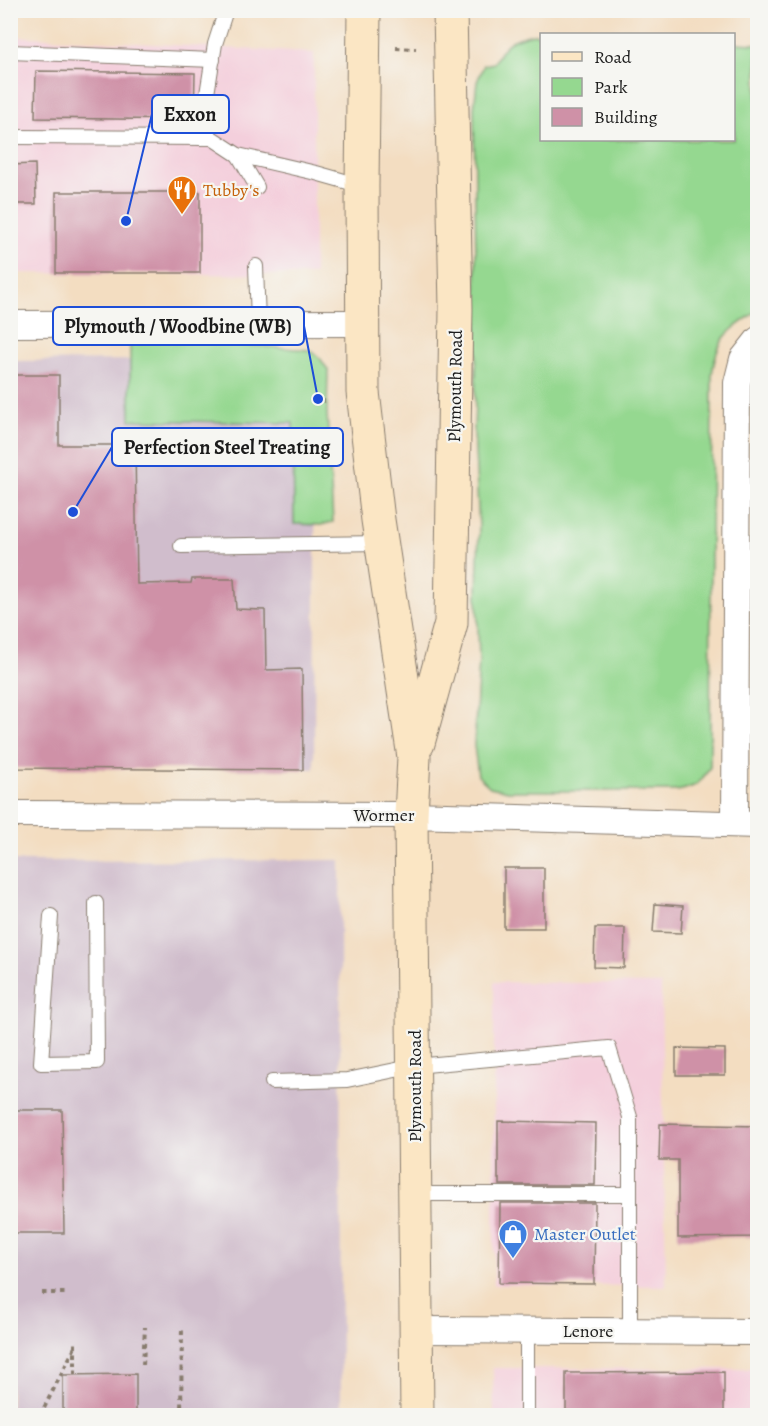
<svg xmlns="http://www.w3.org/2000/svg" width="768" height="1426" viewBox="0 0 768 1426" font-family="Alegreya,serif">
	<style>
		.built { fill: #f4cfdc }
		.industrial { fill: #d0bdcc }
		.green { fill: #95d890; stroke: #587a56; stroke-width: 1.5 }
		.building { fill: #cf91a7 }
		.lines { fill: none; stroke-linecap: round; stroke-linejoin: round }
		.lane-casing { stroke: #887c6e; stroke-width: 16 }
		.street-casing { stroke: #887c6e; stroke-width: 28 }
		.secondary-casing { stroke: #887c6e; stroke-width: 35 }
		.path { stroke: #887c6e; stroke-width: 4; stroke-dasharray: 4.5 4.5; stroke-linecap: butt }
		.lane { stroke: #fff; stroke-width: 14 }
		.street { stroke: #fff; stroke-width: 26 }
		.secondary { stroke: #fbe6c4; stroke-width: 33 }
		.labels { text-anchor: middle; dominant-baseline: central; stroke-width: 4.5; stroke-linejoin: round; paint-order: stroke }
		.food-label { font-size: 18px; fill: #c56008; stroke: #f6f6f2; text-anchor: start }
		.street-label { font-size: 18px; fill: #1c1c1c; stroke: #f6f6f2 }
		.shop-label { font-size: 18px; fill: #366cbe; stroke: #f6f6f2; text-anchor: start }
		.leader { fill: none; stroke: #1d4ed8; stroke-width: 2 }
		.callout-dot { fill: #1d4ed8; stroke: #f6f6f2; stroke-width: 2 }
		.callout { fill: #f6f6f2; stroke: #1d4ed8; stroke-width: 2 }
		.callout-label { font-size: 20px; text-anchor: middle; font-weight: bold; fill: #1c1c1c }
	</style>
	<rect width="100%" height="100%" fill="#f6f6f2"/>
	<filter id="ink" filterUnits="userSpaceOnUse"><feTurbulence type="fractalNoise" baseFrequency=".0167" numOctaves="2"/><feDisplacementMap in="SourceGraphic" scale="12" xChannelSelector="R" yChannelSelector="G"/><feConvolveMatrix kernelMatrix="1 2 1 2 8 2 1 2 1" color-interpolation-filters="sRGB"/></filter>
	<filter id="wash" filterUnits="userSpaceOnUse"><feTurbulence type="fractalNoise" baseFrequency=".008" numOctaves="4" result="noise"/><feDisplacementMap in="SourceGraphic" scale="24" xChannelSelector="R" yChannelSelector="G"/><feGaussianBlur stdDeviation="1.35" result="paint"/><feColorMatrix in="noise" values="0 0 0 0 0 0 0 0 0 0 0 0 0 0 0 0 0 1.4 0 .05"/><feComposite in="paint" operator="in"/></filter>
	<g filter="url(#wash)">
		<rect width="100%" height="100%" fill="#f3ddc1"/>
		<g class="built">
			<polygon points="10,36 314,53 314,275 11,273"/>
			<polygon points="494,982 661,984 666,1286 494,1285"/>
			<polygon points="493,1368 757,1369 757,1415 494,1415"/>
		</g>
		<g class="industrial">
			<polygon points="316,359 314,769 11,767 10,361"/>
			<polygon points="340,860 341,1415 11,1415 10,861"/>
		</g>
		<g class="green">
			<path d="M533,34l8,1 1,105h192v-97l23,1v267c-30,22 -39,24 -45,63l-2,393c-10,17 -14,20 -33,24h-169l-18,-4 -12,-11 -4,-31 5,-85 -2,-64 2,-68 -5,-96 3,-88 -3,-235 3,-27 7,-17 10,-2c10,-20 17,-24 39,-29z"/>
			<polygon points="130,336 309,350 320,358 328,370 327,413 333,522 321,525 294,524 293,423 130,420"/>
		</g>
		<g id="blocks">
			<g class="building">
				<polygon points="36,71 195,73 194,120 35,118"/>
				<polygon points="35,164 36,204 10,204 10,165"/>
				<rect x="56" y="192" width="144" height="81"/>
				<polygon points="10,375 59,375 59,445 135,445 137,584 191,583 192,579 234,579 236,609 265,610 266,670 302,669 303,770 10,768"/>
				<rect x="504" y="868" width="40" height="60"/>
				<polygon points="655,904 683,906 681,933 653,932"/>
				<polygon points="595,928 625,928 624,968 594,967"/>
				<polygon points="676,1048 725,1049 725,1075 676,1075"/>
				<polygon points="10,1110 62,1110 64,1233 10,1233"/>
				<polygon points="498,1121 596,1123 595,1185 500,1185 500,1179 498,1179"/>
				<polygon points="660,1124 758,1126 758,1237 678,1238 678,1160 659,1160"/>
				<polygon points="500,1203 595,1203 594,1284 499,1283"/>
				<polygon points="724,1372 724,1416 566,1416 566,1373"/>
				<polygon points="136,1374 136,1416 63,1416 63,1375"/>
			</g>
		</g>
	</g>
	<g filter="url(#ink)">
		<use href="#blocks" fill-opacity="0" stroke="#887c6e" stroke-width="1.5"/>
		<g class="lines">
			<g class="lane-casing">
				<g id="lane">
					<polyline points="10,52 213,60"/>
					<polyline points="10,137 212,138 238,155 257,187"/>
					<polyline points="200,138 215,44 226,10"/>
					<polyline points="238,155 316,173 362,186"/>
					<polyline points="256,266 258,322"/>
					<polyline points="181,546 382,543"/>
					<polyline points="51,916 41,1063 97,1062 96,903"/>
					<polyline points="272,1082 347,1080 415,1066 609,1048 630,1117 630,1331"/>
					<polyline points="416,1194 630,1194"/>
					<polyline points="527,1416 527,1331"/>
				</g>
			</g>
			<g class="street-casing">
				<g id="street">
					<polyline points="10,324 364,323"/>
					<polyline points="10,814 411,815 758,825"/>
					<polyline points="735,823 737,383 743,359 758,340"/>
					<polyline points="418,1330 758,1332"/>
				</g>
			</g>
			<g class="secondary-casing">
				<g id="secondary">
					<polyline points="364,10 362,186 363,392 378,520 414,757 411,815 417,1416"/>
					<polyline points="418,743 451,623 456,309 450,10"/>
				</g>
			</g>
			<g class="path">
				<polyline points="396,48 416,49"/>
				<polyline points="315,402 325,401"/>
				<polyline points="42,1293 69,1293"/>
				<polyline points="143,1365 145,1327"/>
				<polyline points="75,1375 75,1339"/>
				<polyline points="40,1416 75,1347"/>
				<polyline points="181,1416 182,1326"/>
			</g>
			<use href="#lane" class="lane"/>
			<use href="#street" class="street"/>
			<use href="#secondary" class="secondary"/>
		</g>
	</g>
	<defs>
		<g id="restaurant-pin" transform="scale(1.5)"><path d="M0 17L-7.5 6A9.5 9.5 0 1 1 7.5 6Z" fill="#e8710a" stroke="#f6f6f2"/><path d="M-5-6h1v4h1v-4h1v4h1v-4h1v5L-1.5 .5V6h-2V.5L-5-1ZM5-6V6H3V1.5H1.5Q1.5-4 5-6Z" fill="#fff"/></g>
		<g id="shop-pin" transform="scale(1.5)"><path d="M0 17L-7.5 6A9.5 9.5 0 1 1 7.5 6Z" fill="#3f7fe0" stroke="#f6f6f2"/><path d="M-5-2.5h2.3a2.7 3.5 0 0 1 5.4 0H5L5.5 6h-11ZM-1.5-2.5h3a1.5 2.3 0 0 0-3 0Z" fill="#fff"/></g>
	</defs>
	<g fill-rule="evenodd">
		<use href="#restaurant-pin" x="182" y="190"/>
		<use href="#shop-pin" x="513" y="1234"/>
	</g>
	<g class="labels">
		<g class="food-label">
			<text x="203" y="190">Tubby's</text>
		</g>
		<g class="street-label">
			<text transform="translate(455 386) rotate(-89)">Plymouth Road</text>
			<text x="384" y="815">Wormer</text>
			<text transform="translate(415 1086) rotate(-90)">Plymouth Road</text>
			<text x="588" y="1331">Lenore</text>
		</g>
		<g class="shop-label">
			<text x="534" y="1234">Master Outlet</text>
		</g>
	</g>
	<path class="leader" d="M126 221L152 114M318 399L304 326M73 512L112 447"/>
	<g class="callout-dot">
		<circle cx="126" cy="221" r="6"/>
		<circle cx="318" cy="399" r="6"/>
		<circle cx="73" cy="512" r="6"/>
	</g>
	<g class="callout">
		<rect x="152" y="95" width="77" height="38" rx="6"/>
		<rect x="53" y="307" width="251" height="38" rx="6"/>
		<rect x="112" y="428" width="231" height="38" rx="6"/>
	</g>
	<g class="callout-label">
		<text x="190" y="121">Exxon</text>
		<text x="178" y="333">Plymouth / Woodbine (WB)</text>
		<text x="227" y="454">Perfection Steel Treating</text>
	</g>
	<rect width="768" height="1426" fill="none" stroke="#f6f6f2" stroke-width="36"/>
	<rect x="540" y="33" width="195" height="108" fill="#f6f6f2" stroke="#9f9f9c" stroke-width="1.5"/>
	<rect x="552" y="52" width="30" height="9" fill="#fbe6c4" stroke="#9f9f9c" stroke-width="1.5"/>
	<text x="594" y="63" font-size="18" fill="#1c1c1c">Road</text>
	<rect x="552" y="78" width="30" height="18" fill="#95d890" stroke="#9f9f9c" stroke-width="1.5"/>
	<text x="594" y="93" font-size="18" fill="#1c1c1c">Park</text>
	<rect x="552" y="108" width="30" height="18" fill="#cf91a7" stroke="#9f9f9c" stroke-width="1.5"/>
	<text x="594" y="123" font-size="18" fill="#1c1c1c">Building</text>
</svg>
